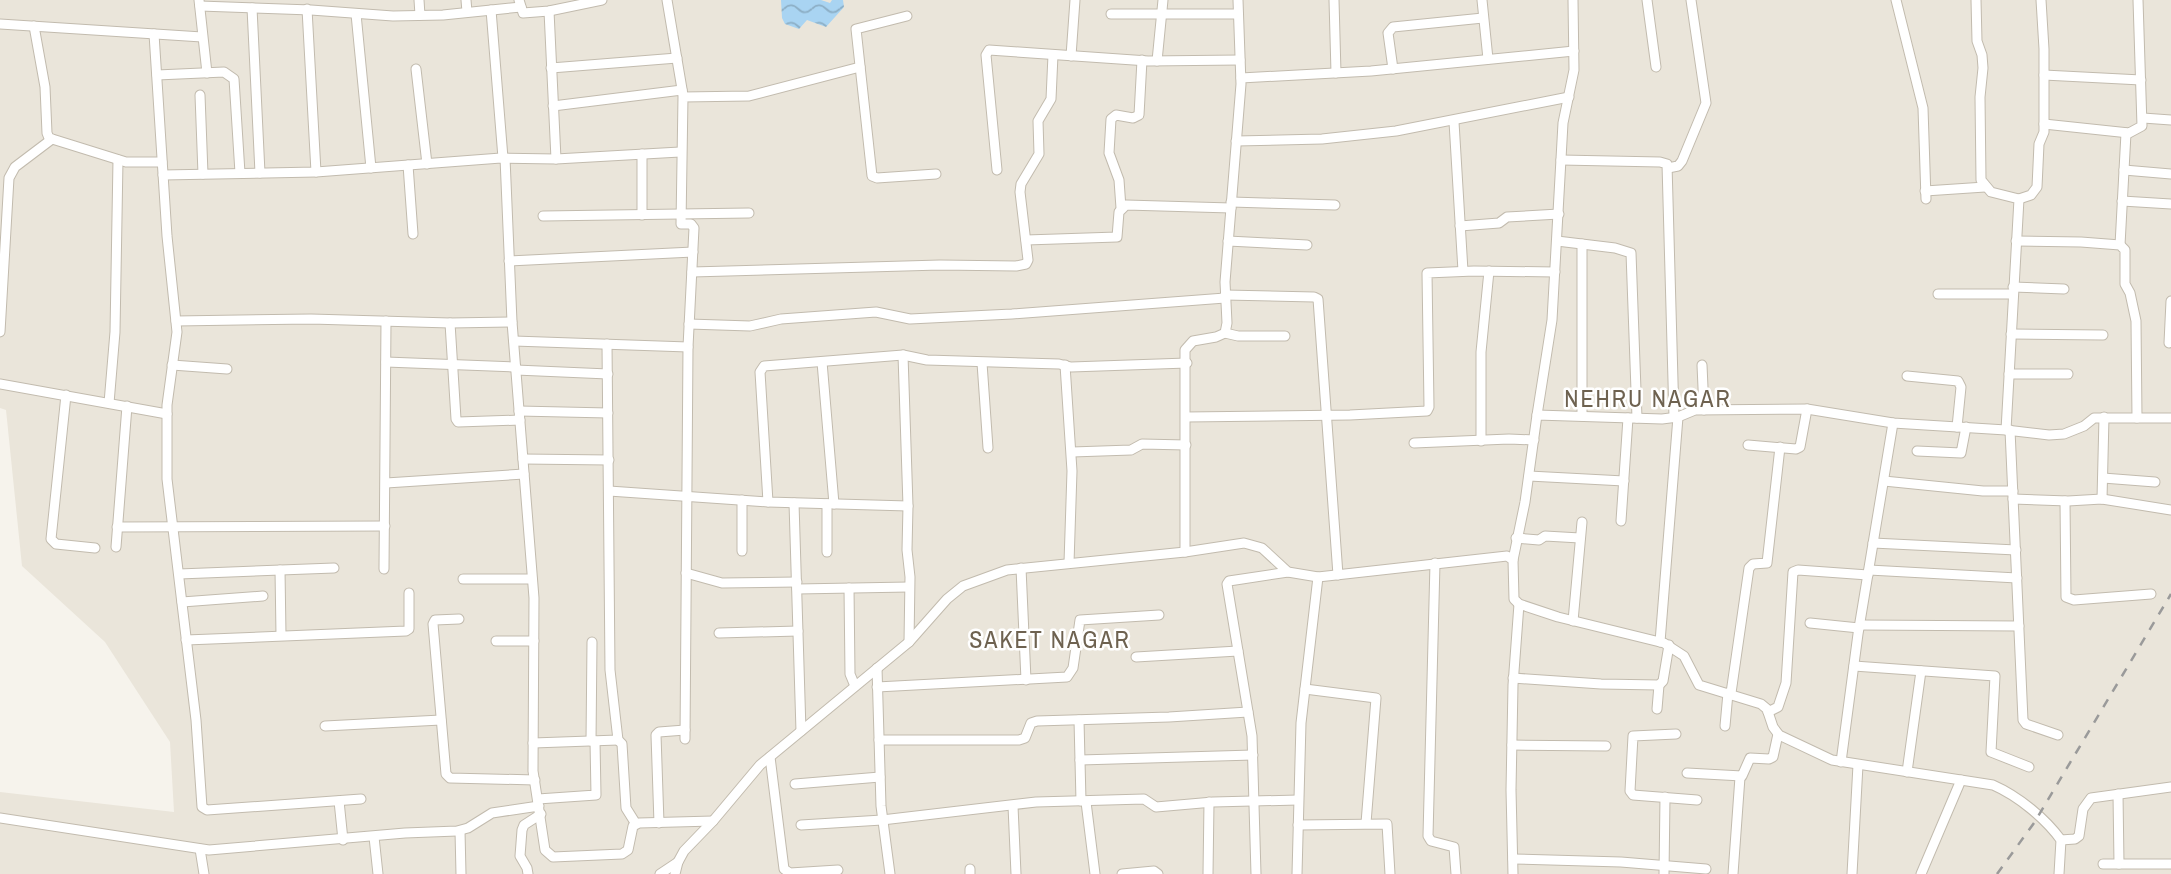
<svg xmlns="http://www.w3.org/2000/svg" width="2171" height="874" viewBox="0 0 2171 874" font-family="'Archivo Narrow',sans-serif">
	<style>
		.residential { fill: #eae5da }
		.water { fill: url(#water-waves) }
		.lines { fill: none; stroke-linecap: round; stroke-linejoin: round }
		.street-casing { stroke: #c2bbae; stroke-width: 11 }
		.street { stroke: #fff; stroke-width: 9 }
		.rail { stroke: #9a9a9a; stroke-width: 2.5; stroke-dasharray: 9 9; stroke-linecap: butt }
		.labels { text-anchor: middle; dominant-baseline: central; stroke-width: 5; stroke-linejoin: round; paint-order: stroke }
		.neighbourhood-label { font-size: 24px; letter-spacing: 2px; fill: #6e6250; stroke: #fff }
	</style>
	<defs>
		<pattern id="water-waves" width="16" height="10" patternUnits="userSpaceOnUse" patternTransform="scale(1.75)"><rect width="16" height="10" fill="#a9d4f2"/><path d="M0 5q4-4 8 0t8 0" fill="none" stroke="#8caec5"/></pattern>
	</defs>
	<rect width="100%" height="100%" fill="#f6f3ec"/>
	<polygon class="residential" points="0,0 2171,0 2171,874 0,874 0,792 174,812 170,742 105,642 22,566 6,410 0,408"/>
	<polygon class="water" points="781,0 821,0 830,3 832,0 843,0 844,7 826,27 807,20 799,29 785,24 782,18"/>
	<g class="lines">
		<g class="street-casing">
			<g id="street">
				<polyline points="199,0 207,73"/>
				<polyline points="419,0 420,15"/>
				<polyline points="466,0 467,12"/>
				<polyline points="519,0 523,13 549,11 602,0"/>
				<polyline points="667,0 683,95"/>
				<polyline points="1334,0 1336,73"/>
				<polyline points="1482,0 1488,59"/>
				<polyline points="1647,0 1656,67"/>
				<polyline points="1896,0 1923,108 1926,199"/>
				<polyline points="1976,0 1977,41 1982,55 1983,68 1980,97 1981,180 1991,192 2019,199 2006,430"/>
				<polyline points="200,6 311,10 393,16 443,15 521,7"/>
				<polyline points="252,8 260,173"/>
				<polyline points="307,9 316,172"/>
				<polyline points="491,10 503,158"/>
				<polyline points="549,11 556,159"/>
				<polyline points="356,14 371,168"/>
				<polyline points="1111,14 1238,14"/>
				<polyline points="907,16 856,29 872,176 877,178 936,174"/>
				<polyline points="0,24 202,37"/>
				<polyline points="34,26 45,87 47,133 49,138 126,162 162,162"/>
				<polyline points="154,34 167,236 177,332 167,405 167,479 196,720 202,807 207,810 361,799"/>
				<polyline points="1071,56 1075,0"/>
				<polyline points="1157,61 1163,0"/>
				<polyline points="551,68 677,58"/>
				<polyline points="416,69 427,164"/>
				<polyline points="1393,69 1388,33 1393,27 1483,18"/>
				<polyline points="157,75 224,72 234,79 240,173"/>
				<polyline points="2044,75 2141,80"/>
				<polyline points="1241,78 1371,71 1574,51"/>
				<polyline points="200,95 203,174"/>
				<polyline points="553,106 682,90"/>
				<polyline points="2143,118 2171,120"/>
				<polyline points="1454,122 1463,271"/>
				<polyline points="2044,124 2129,133 2142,126 2138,0"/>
				<polyline points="1236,141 1322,139 1396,131 1569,97"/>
				<polyline points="505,158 512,322 534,598 533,771 545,850 553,857 622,854 628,850 633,826 639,823 713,821"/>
				<polyline points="1561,160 1660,162 1667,164 1674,417"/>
				<polyline points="408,165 413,234"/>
				<polyline points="1668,168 1678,166 1682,161 1706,103 1691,0"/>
				<polyline points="997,170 986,55 989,50 1148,61 1240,60"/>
				<polyline points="2124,170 2171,174"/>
				<polyline points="163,175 316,172 501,158 556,159 680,152"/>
				<polyline points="1925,191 1985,187"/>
				<polyline points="2019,199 2031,195 2037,187 2039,144 2044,132 2044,49 2041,0"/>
				<polyline points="2122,201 2171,204"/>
				<polyline points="1231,202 1335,205"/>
				<polyline points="1121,208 1119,180 1109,153 1111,119 1116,115 1133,118 1139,115 1142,60"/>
				<polyline points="642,215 642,154"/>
				<polyline points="543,216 749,213"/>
				<polyline points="1460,226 1499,223 1507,217 1559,214"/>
				<polyline points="1026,240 1117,237 1119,212 1126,205 1231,208"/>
				<polyline points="1228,241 1307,245"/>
				<polyline points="1557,241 1615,248 1631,253 1637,418"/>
				<polyline points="2016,241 2081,242 2120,245 2125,250 2125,284 2130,293 2136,321 2137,418"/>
				<polyline points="1582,244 1582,416"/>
				<polyline points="2120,245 2126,133"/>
				<polyline points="509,261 693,252"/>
				<polyline points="692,272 940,265 1016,266 1026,264 1028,260 1020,192 1021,184 1039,154 1038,121 1051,99 1053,55"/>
				<polyline points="2013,287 2064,289"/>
				<polyline points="1938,294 2013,294"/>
				<polyline points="1225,295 1314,297 1318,299 1338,575"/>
				<polyline points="176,321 311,319 450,323 512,322"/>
				<polyline points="450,323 456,419 458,422 520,420"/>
				<polyline points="689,324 750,326 781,319 876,312 910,319 1012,314 1225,298"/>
				<polyline points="0,332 9,178 15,167 52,139"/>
				<polyline points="1225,333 1238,336 1285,336"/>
				<polyline points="2011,334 2103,335"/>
				<polyline points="514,341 688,347"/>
				<polyline points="2169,343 2171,301"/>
				<polyline points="903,355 908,506 907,550 910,577 909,642"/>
				<polyline points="386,362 516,367"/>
				<polyline points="822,362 834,504"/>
				<polyline points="982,363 988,448"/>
				<polyline points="172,365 227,369"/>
				<polyline points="1065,365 1072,471 1069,563"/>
				<polyline points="1702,365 1704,410"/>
				<polyline points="516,370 608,374"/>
				<polyline points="2009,374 2068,374"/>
				<polyline points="1907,376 1958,381 1961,387 1957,427"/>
				<polyline points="0,384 167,414"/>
				<polyline points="66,395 51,539 56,544 95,548"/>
				<polyline points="109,403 115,332 118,160"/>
				<polyline points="519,411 608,413"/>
				<polyline points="1537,415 1552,320 1563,123 1574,70 1573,0"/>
				<polyline points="1186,417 1350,415 1427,411 1429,407 1427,273 1474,271 1555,272"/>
				<polyline points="2010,430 2023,720 2026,724 2058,735"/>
				<polyline points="1481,441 1481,352 1489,271"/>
				<polyline points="1414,443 1509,439 1534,440"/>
				<polyline points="1748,445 1796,449 1800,447 1807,409"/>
				<polyline points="1917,451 1961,453 1966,427"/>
				<polyline points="1072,452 1131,450 1142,444 1186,445"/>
				<polyline points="523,459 609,460"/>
				<polyline points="1529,476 1624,481"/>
				<polyline points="2103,478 2155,482"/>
				<polyline points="1884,481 1983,491 2013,491"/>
				<polyline points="386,483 524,474"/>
				<polyline points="609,491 768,502 908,506"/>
				<polyline points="2013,499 2068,501 2102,499 2171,510"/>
				<polyline points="2102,499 2104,417"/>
				<polyline points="742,500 742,551"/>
				<polyline points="2065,501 2066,597 2074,600 2151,594"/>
				<polyline points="768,502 760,372 764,366 903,355 927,360 1059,364 1071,367 1187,363"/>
				<polyline points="794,503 801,731"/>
				<polyline points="827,504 827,552"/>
				<polyline points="1621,521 1628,418"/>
				<polyline points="117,527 385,526"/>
				<polyline points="1516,538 1539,540 1545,536 1580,538"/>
				<polyline points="1873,543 2016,550"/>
				<polyline points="116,547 127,406"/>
				<polyline points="1185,552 1185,350 1193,341 1216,337 1225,333 1227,323 1225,282 1241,84 1238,0"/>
				<polyline points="1513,560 1525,502 1537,415 1662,419 1678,417 1695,410 1807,409 1893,423 2006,430 2049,435 2064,434 2084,426 2094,418 2171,418"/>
				<polyline points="1435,563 1428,836 1431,841 1454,847 1456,874"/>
				<polyline points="1021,568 1026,680"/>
				<polyline points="384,569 386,321"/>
				<polyline points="280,570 281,635"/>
				<polyline points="1869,570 2017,578"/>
				<polyline points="686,573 722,583 797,582"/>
				<polyline points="179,574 334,568"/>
				<polyline points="463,579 532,579"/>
				<polyline points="849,588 850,674 855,686"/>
				<polyline points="797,589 909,587"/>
				<polyline points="182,602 263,596"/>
				<polyline points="459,619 435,620 433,624 446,774 450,778 535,780"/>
				<polyline points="1573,621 1582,522"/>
				<polyline points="1810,623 1859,628"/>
				<polyline points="1860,625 2019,626"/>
				<polyline points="719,633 798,631"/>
				<polyline points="186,640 406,631 409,629 409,593"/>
				<polyline points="496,641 534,641"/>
				<polyline points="1660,642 1678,417"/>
				<polyline points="1136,657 1238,651"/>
				<polyline points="1854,666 1995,676 1991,752 2029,767"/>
				<polyline points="877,668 881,806 890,874"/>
				<polyline points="1513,678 1601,684 1659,685 1663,681 1669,645"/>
				<polyline points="877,687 1067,677 1073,668 1080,620 1159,615"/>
				<polyline points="1305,689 1376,698 1366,823"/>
				<polyline points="1731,693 1749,568 1753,564 1767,563 1780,447"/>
				<polyline points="1657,709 1659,685"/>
				<polyline points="1768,712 1778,707 1786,683 1793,572 1798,570 1868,575"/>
				<polyline points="1079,720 1081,801"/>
				<polyline points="325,726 441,720"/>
				<polyline points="1725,726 1728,693"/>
				<polyline points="1676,734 1633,736 1630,791 1633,795 1697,800"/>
				<polyline points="685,739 688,347 694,228 691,224 681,224 683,97 749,96 860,67"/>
				<polyline points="618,740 622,744 626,808 636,824"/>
				<polyline points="879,740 1019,740 1025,738 1031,723 1037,721 1169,717 1248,712"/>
				<polyline points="591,741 592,642"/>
				<polyline points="533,743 618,740 610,670 607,344"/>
				<polyline points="1512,745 1606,746"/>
				<polyline points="770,757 784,869 790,873 838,870"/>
				<polyline points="1080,760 1253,755"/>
				<polyline points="1841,762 1858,634 1893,423"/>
				<polyline points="1907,772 1921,671"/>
				<polyline points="1687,773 1742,776 1750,758 1769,759 1773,757 1778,734"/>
				<polyline points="795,784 880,777"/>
				<polyline points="2118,794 2119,864"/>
				<polyline points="538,799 596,795 595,741"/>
				<polyline points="339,801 343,840"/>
				<polyline points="1086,802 1095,874"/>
				<polyline points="1013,806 1016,874"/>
				<polyline points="0,818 209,850 405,833 457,831 468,828 492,813 539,806"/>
				<polyline points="659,823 656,735 659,732 685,730"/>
				<polyline points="801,825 882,820 1036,802 1144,799 1156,807 1213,802 1298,800"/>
				<polyline points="1298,825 1387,824 1390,874"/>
				<polyline points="460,831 461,874"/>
				<polyline points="374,837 378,874"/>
				<polyline points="2061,840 2075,839 2079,836 2083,809 2091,798 2171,787"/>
				<polyline points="200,849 204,874"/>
				<polyline points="1513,859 1621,862 1706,869"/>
				<polyline points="2103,864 2171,864"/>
				<polyline points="970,869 970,874"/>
				<polyline points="528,874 527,868 520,856 522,830 524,825 541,814"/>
				<polyline points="660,874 678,862"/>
				<path d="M675,874l3,-12 6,-11 29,-30 47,-56 149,-123 38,-43 16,-13 44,-16 178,-18 59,-9 18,5 26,24 30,5 189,-21 6,4 1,39 5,5 39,13 106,26 20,13 15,29 62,19 6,5 6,18 6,8 53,25 161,25c25,11 52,33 68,55l-2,34"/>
				<polyline points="1122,874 1154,871 1158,874"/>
				<polyline points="1208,874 1209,802"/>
				<polyline points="1256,874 1252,736 1227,584 1229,581 1288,572"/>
				<polyline points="1297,874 1301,723 1318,577"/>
				<polyline points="1513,874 1511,790 1513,685 1519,604"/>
				<polyline points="1664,874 1665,797"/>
				<polyline points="1733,874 1740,777"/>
				<polyline points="1852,874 1858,765"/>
				<polyline points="1921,874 1961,780"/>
			</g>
		</g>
		<use href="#street" class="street"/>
		<polyline class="rail" points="1997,874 2034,823 2171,594"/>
	</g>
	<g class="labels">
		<g class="neighbourhood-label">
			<text x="1648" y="398">NEHRU NAGAR</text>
			<text x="1050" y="639">SAKET NAGAR</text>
		</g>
	</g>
</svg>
